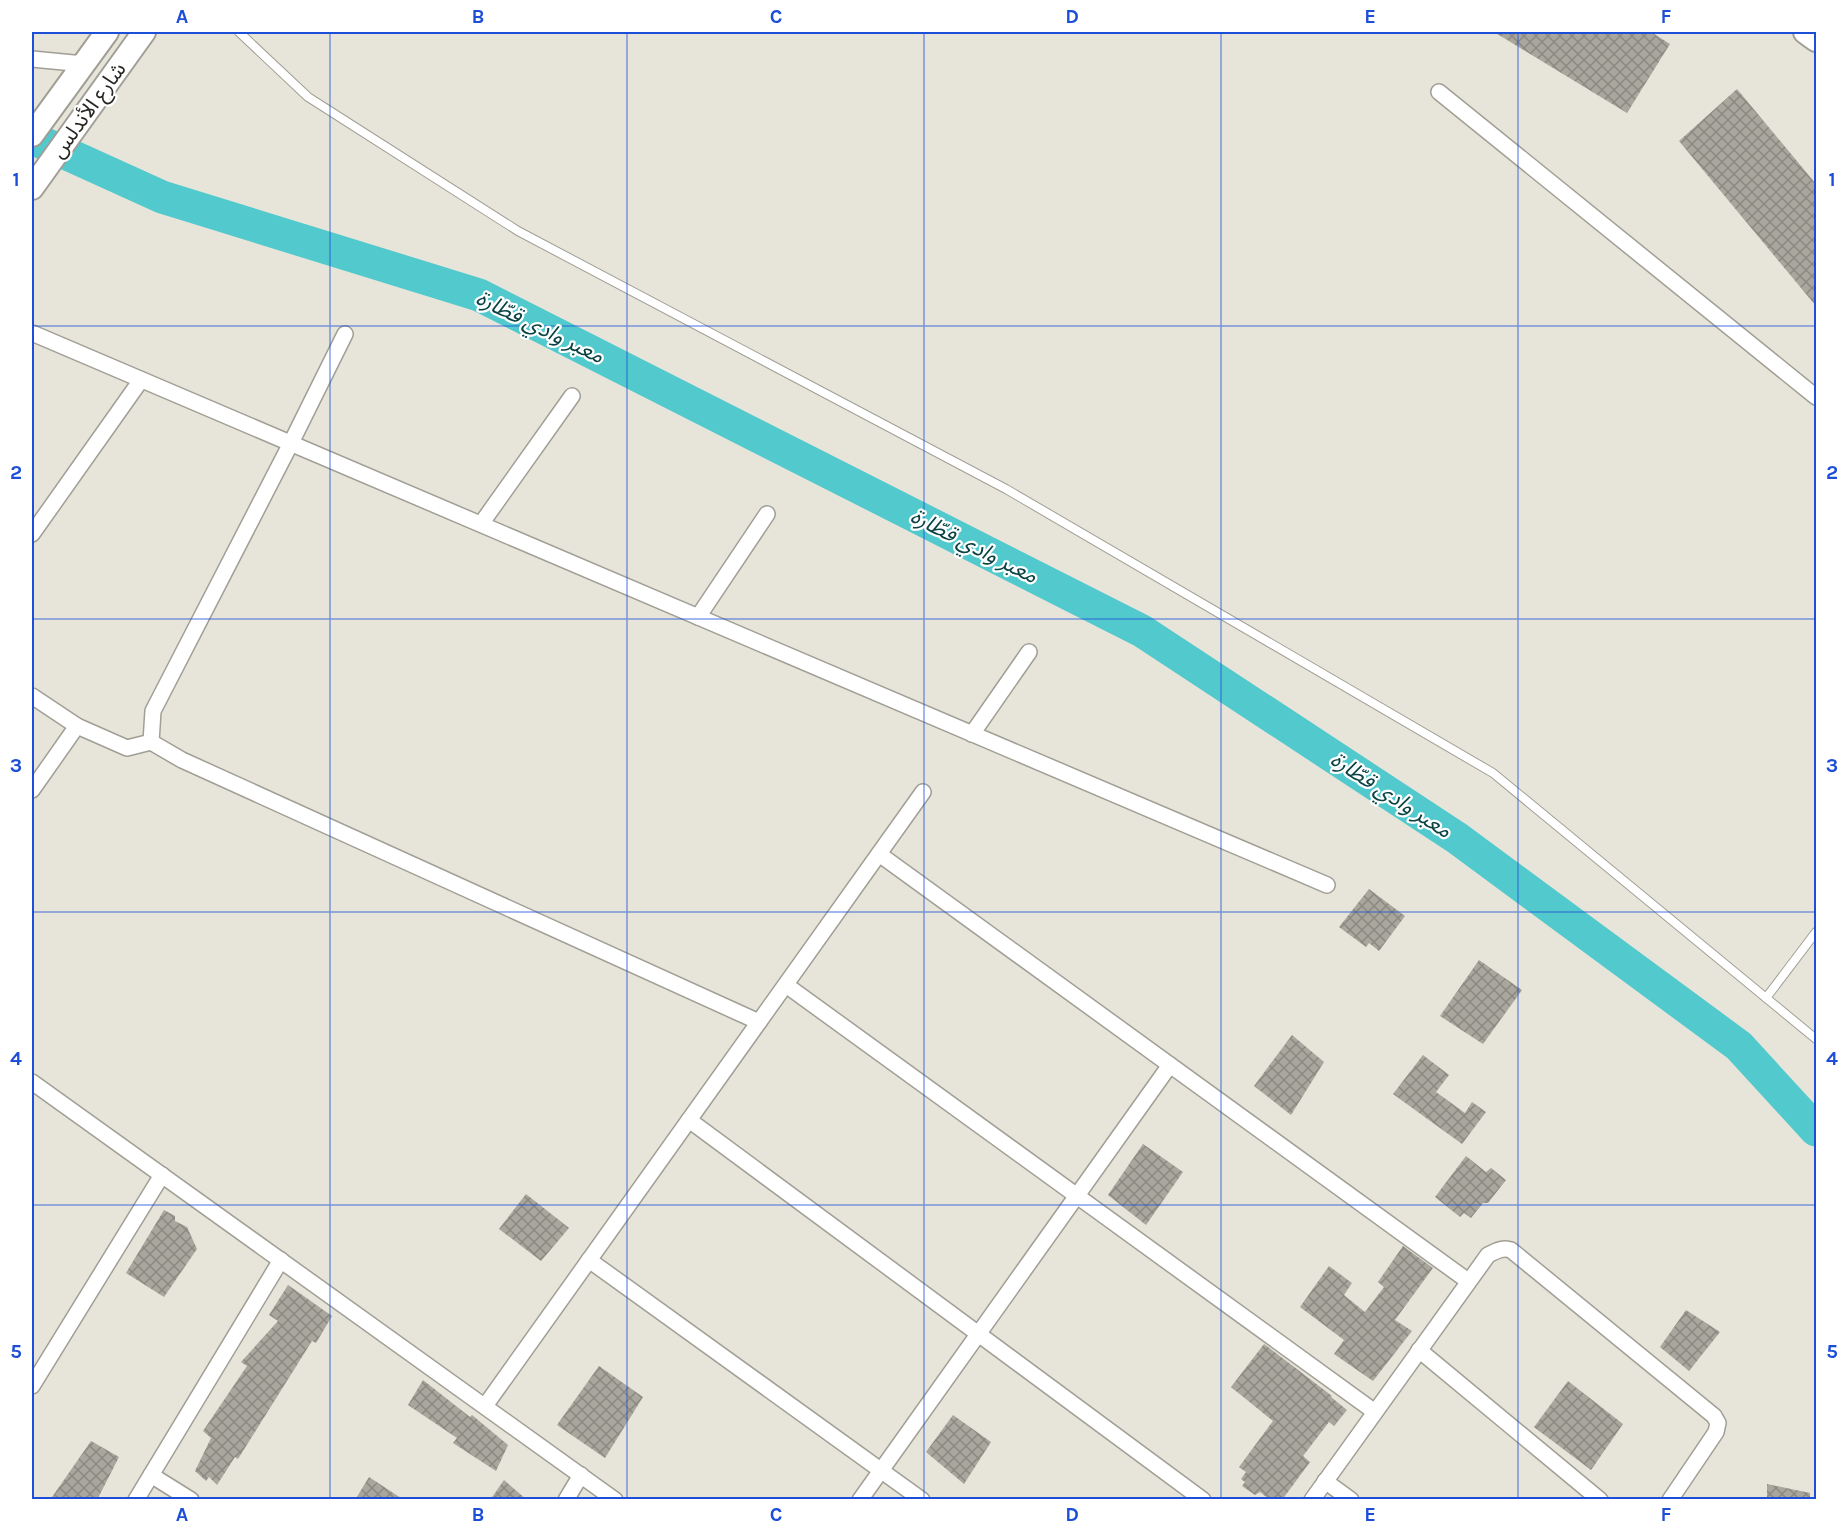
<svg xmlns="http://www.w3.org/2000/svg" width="1848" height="1531" viewBox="0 0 1848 1531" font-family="Karla,'Noto Sans Arabic',sans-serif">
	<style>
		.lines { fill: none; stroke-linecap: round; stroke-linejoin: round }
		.river { stroke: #51c9cd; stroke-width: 33 }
		.building { fill: url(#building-cross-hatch) }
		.lane-casing { stroke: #a19f95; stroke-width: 10 }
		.street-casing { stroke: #a19f95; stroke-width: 18 }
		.secondary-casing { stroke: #a19f95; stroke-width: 26 }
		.lane { stroke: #fff; stroke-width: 8 }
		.street { stroke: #fff; stroke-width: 15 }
		.secondary { stroke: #fff; stroke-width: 22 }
		.grid { fill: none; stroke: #1d4ed8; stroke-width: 1.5; stroke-opacity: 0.55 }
		.labels { text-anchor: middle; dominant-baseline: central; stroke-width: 4.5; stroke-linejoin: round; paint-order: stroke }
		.street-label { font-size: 21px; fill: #272622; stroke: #fff }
		.water-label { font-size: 22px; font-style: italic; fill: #0b4345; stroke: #fff }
		.neatline { fill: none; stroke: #1d4ed8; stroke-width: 2 }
		.grid-label { font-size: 20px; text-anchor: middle; font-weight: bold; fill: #1d4ed8 }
	</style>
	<defs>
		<pattern id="building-cross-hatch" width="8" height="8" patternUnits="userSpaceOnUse" patternTransform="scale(1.5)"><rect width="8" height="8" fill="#a9a79d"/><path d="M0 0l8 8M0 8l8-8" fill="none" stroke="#8a8880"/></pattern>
	</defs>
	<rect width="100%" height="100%" fill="#e7e5da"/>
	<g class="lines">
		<polyline class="river" points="32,138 162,197 479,295 1142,631 1457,838 1739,1046 1816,1130"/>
	</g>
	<g class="building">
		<polygon points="1494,32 1651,32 1670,44 1627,113"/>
		<polygon points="1737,89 1816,184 1816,306 1679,141"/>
		<polygon points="1369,889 1405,916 1379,951 1369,943 1366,947 1339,927"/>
		<polygon points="1479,960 1522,990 1483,1044 1440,1016"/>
		<polygon points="1292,1035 1324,1062 1291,1115 1254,1086"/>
		<polygon points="1423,1055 1449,1075 1436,1092 1465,1113 1472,1102 1486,1112 1462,1144 1393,1094"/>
		<polygon points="1143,1144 1183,1172 1146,1225 1108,1195"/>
		<polygon points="1466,1156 1486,1172 1491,1168 1506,1180 1488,1203 1483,1203 1471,1218 1464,1213 1460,1217 1435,1197"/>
		<polygon points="526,1194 569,1228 541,1261 499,1229"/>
		<polygon points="164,1210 175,1216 175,1221 187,1227 197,1249 164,1297 126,1273"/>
		<polygon points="1403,1246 1433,1268 1395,1320 1412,1331 1373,1381 1334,1354 1344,1340 1300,1307 1329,1266 1352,1283 1344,1295 1365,1312 1384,1287 1378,1282"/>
		<polygon points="288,1285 332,1316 316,1343 312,1341 238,1459 235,1457 217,1485 209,1477 206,1481 195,1471 211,1438 203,1431 247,1366 241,1362 278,1321 269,1315"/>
		<polygon points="1686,1310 1720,1332 1689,1371 1660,1347"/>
		<polygon points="1264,1344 1332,1396 1331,1397 1347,1410 1334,1426 1329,1422 1303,1456 1310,1462 1282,1500 1270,1500 1260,1492 1255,1495 1242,1486 1245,1482 1241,1479 1246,1472 1239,1467 1273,1421 1231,1387"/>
		<polygon points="599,1366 643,1397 605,1458 557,1425"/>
		<polygon points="423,1380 470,1417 472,1415 508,1445 496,1471 453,1443 457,1438 408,1405"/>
		<polygon points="1568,1381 1623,1424 1591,1470 1534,1427"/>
		<polygon points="953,1415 991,1442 964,1484 926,1452"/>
		<polygon points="91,1441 119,1457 97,1500 50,1500"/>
		<polygon points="369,1477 404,1500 355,1500"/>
		<polygon points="504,1480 527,1500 490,1500"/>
		<polygon points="1767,1484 1810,1493 1810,1500 1767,1500"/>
	</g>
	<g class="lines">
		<g class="lane-casing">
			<g id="lane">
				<polyline points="239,32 308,97 518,231 1006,489 1493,773 1816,1039"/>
				<polyline points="1766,998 1816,932"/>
			</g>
		</g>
		<g class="street-casing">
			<g id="street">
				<polyline points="32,59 84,64"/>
				<polyline points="1439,92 1816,397"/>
				<polyline points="32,333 1327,885"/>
				<polyline points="345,334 291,443 153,711 151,742 182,760 759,1022"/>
				<polyline points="481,524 572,396"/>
				<polyline points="32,534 141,380"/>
				<polyline points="698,617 767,514"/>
				<polyline points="32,696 77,726 127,748 151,742"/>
				<polyline points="972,734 1029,652"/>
				<polyline points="32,790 77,726"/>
				<polyline points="879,854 1468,1281"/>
				<polyline points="786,985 1375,1412"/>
				<polyline points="32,1082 615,1500"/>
				<polyline points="689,1120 1203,1500"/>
				<polyline points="589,1260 922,1500"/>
				<polyline points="1419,1350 1600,1500"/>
				<polyline points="32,1386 162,1175"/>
				<polyline points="485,1406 923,792"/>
				<polyline points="151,1475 191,1500"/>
				<polyline points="1325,1481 1351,1500"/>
				<polyline points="136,1500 281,1260"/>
				<polyline points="566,1500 581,1475"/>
				<polyline points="860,1500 1170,1065"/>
				<path d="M1312,1500l176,-245c8,-4 15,-8 23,-5l203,166 4,7 -2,9 -46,68"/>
			</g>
		</g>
		<g class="secondary-casing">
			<g id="secondary">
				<polyline points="1805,32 1816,40"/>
				<polyline points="32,135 107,32"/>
				<polyline points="32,188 144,32"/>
			</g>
		</g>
		<use href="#lane" class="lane"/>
		<use href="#street" class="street"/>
		<use href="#secondary" class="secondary"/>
	</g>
	<path class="grid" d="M330,32v1468M627,32v1468M924,32v1468M1221,32v1468M1518,32v1468M32,326h1784M32,619h1784M32,912h1784M32,1205h1784"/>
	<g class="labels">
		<g class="street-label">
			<text transform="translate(88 110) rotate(-54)">شارع الأندلس</text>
		</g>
		<g class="water-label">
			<text transform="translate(540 327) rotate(26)">معبر وادي قطّارة</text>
			<text transform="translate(974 546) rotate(27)">معبر وادي قطّارة</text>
			<text transform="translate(1391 795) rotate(33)">معبر وادي قطّارة</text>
		</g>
	</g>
	<rect width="1848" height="1531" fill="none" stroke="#ffffff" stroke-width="66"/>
	<rect x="33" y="33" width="1782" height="1465" class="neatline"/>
	<g class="grid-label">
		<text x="182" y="23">A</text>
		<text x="478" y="23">B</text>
		<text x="776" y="23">C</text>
		<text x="1072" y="23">D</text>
		<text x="1370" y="23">E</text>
		<text x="1666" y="23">F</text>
		<text x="16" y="186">1</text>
		<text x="1832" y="186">1</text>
		<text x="16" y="479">2</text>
		<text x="1832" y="479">2</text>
		<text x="16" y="772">3</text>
		<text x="1832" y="772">3</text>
		<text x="16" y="1065">4</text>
		<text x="1832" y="1065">4</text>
		<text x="16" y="1358">5</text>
		<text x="1832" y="1358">5</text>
		<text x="182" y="1521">A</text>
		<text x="478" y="1521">B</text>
		<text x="776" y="1521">C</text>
		<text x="1072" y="1521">D</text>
		<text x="1370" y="1521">E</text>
		<text x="1666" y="1521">F</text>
	</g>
</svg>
